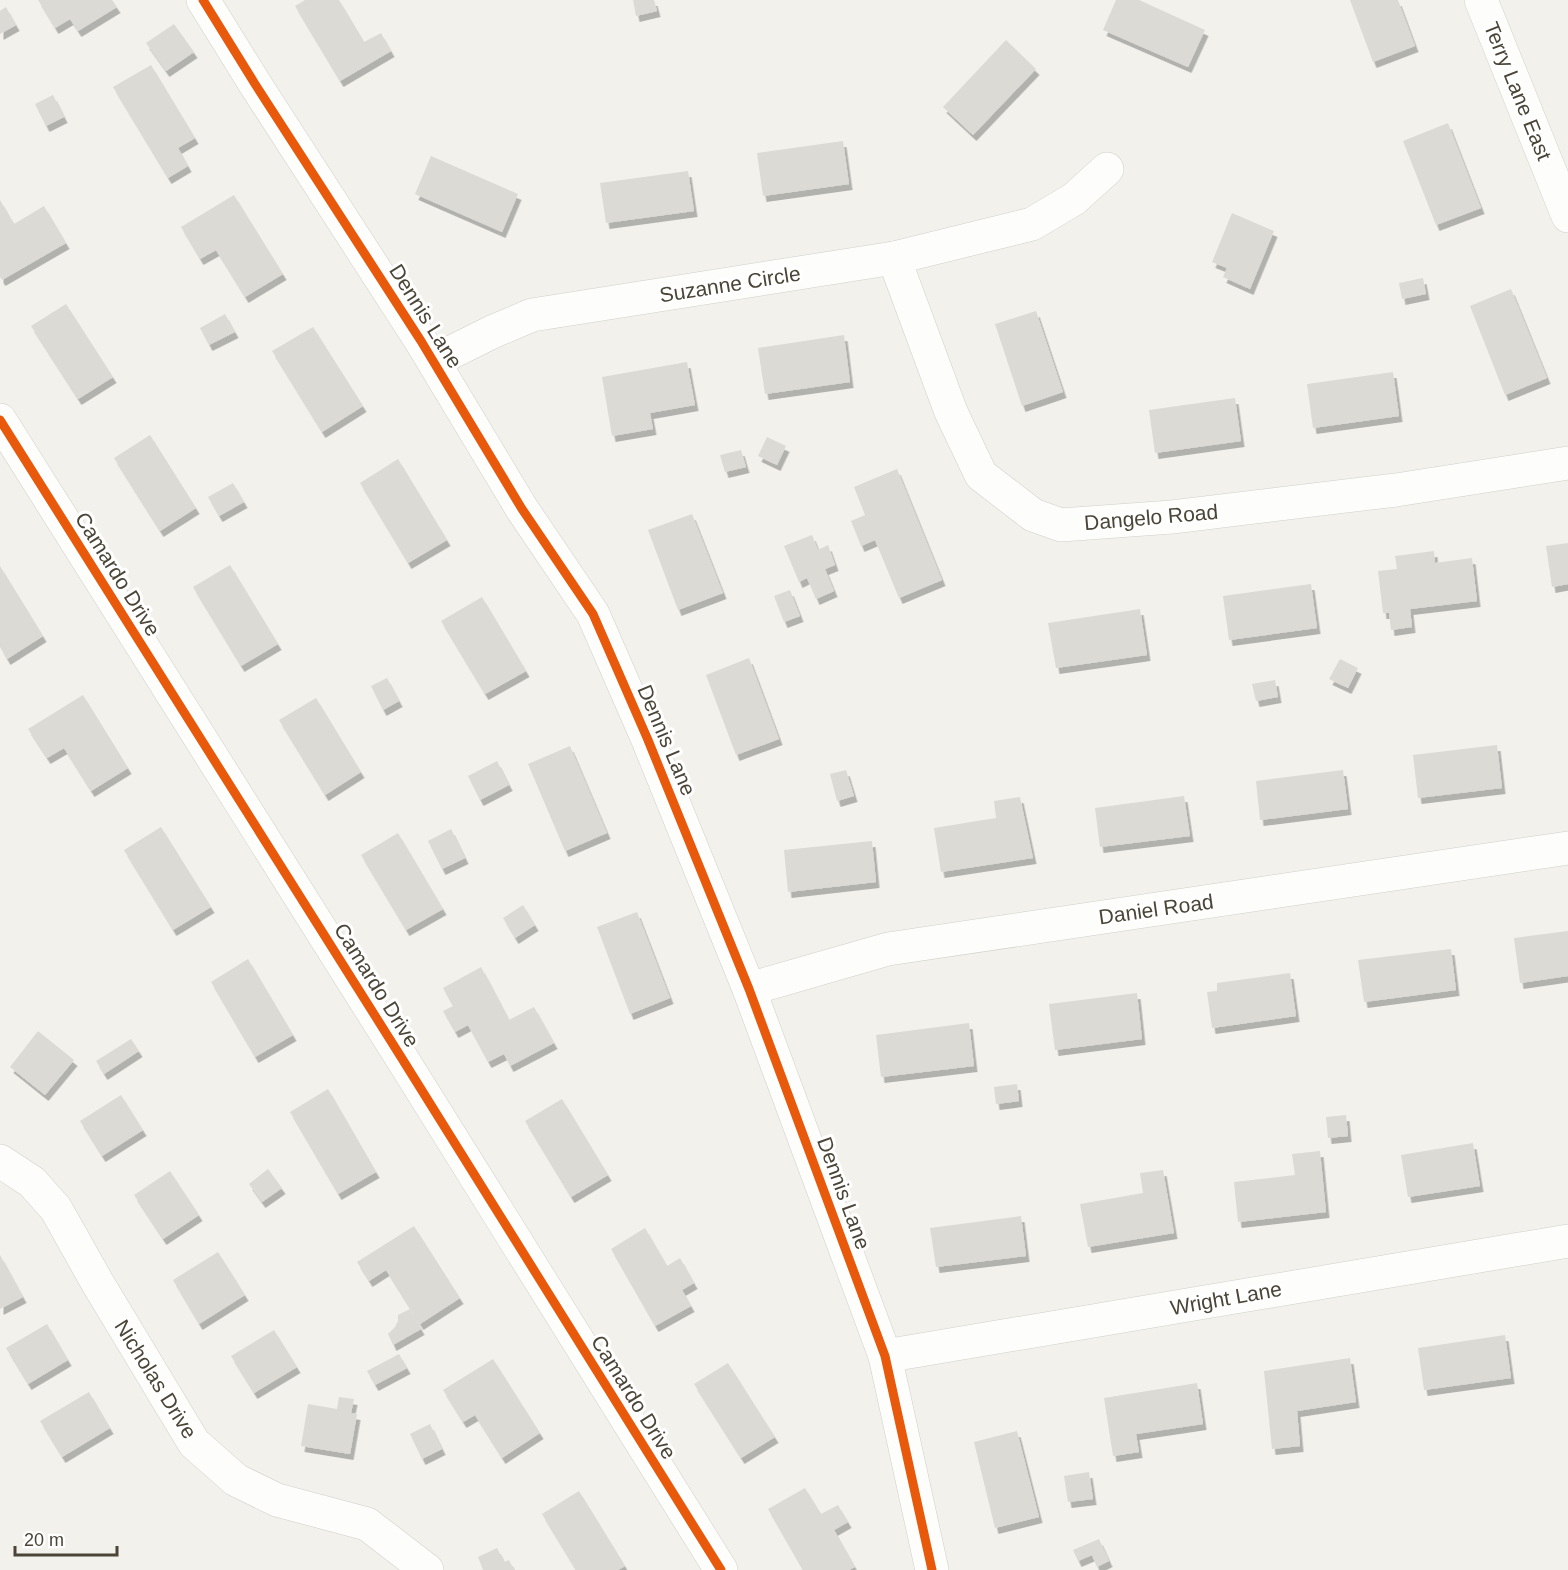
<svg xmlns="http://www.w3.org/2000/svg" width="1568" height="1570" viewBox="0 0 1568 1570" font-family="Arial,sans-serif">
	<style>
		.building { fill: #dcdad4; filter: url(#shadow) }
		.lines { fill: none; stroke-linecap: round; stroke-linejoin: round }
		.street-casing { stroke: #d0cfc9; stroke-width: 34 }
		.street { stroke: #fdfdfc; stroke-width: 33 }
		.cycleway-casing { stroke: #fff; stroke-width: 13 }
		.cycleway { stroke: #e8590c; stroke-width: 9 }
		.labels { text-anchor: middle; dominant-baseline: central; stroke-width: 6; stroke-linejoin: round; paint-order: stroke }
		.street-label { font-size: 21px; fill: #4a4537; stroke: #fff }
	</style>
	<defs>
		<filter id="shadow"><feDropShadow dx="3.5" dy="6" stdDeviation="0" flood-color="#0004"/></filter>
	</defs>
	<rect width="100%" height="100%" fill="#f2f1ec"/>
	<g class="building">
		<polygon points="38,0 112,0 117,7 78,31 70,19 55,28"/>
		<polygon points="305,0 339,0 364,42 381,33 391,51 340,81 295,6"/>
		<polygon points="633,0 654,0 657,11 636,16"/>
		<polygon points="1116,0 1139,0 1205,30 1188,67 1103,30"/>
		<polygon points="1350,0 1398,0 1415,46 1373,62"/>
		<polygon points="6,7 16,25 0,34 0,11"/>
		<polygon points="174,24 194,52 166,71 146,43"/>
		<polygon points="1006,40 1036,69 973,135 943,107"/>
		<polygon points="151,65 195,138 178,148 188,166 168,178 113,87"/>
		<polygon points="53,95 64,117 46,126 35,104"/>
		<polygon points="1448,123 1481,208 1436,225 1403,141"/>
		<polygon points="843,141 849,184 763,196 757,153"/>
		<polygon points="431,156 518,194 502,232 415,194"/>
		<polygon points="688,171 694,211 606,223 600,183"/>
		<polygon points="234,195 283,274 245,297 216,250 200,259 181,227"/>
		<polygon points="0,200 14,224 44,206 66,243 2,280 0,277"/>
		<polygon points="1232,213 1274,231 1250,289 1223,277 1227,268 1212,262"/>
		<polygon points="1423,278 1426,294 1402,299 1399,283"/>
		<polygon points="1511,289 1547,378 1505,395 1470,306"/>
		<polygon points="66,304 113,377 78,399 31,326"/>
		<polygon points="1036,311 1063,392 1022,406 995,324"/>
		<polygon points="225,314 235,332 209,345 200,328"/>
		<polygon points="313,327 363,406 322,432 272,351"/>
		<polygon points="844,335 850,382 765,394 758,348"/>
		<polygon points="687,362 695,405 650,413 653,429 612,436 602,377"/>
		<polygon points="1393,372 1399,416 1313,428 1307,384"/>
		<polygon points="1235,398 1241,441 1155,453 1149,410"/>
		<polygon points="150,435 196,508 160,531 114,458"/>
		<polygon points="767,437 786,446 777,465 758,456"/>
		<polygon points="741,450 746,467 725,472 720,455"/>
		<polygon points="398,459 447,540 408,563 360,483"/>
		<polygon points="897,469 942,580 899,598 875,540 861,546 851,521 865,515 854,487"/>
		<polygon points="233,483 244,502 219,516 208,497"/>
		<polygon points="692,514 723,593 678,610 648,530"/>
		<polygon points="812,535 818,550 828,545 835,565 825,569 834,591 816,599 807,578 799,582 784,546"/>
		<polygon points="1568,543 1568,584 1552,587 1546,546"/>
		<polygon points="1434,551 1435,563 1472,558 1477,601 1410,609 1412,627 1391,630 1389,613 1383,613 1378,571 1397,569 1395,556"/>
		<polygon points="230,565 278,644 241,666 193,587"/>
		<polygon points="0,566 43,636 7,659 0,647"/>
		<polygon points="1311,584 1317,628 1229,640 1223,596"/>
		<polygon points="790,590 800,616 784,622 774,596"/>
		<polygon points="482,597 526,671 485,694 441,621"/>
		<polygon points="1140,609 1147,655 1056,668 1048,623"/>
		<polygon points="749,658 779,739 736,755 706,675"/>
		<polygon points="1340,659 1358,668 1348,688 1329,679"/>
		<polygon points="387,678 399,701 383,710 371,686"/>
		<polygon points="1275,680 1278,697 1256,701 1252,684"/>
		<polygon points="83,695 128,768 91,791 64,748 47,758 28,729"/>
		<polygon points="316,698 361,772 325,795 279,720"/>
		<polygon points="1497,745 1502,788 1418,798 1413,755"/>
		<polygon points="570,746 607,833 565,851 528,764"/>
		<polygon points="497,761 509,785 480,800 468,776"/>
		<polygon points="846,770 854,796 837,801 830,774"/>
		<polygon points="1343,770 1348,809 1260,820 1256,781"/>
		<polygon points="1184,796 1190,836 1100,847 1095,808"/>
		<polygon points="1020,797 1033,858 941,872 934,828 996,818 994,801"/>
		<polygon points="161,827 211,907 173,930 124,850"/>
		<polygon points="451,829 465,858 442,869 428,841"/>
		<polygon points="398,833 443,909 406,930 361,855"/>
		<polygon points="872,841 876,882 788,892 784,850"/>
		<polygon points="523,905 535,925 515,938 503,918"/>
		<polygon points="637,912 670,998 630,1014 597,927"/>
		<polygon points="1568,931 1568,976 1520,983 1514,938"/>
		<polygon points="1451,949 1456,990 1364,1002 1358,960"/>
		<polygon points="248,959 293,1035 255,1057 211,982"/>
		<polygon points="481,967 509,1020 534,1007 554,1043 510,1066 504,1054 488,1062 468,1025 455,1032 443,1011 453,1006 443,988"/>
		<polygon points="1290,973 1296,1016 1212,1028 1207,992 1217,991 1217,983"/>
		<polygon points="1137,993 1142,1039 1055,1050 1049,1004"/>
		<polygon points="969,1023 974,1066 881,1077 876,1035"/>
		<polygon points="38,1031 74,1060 45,1095 10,1067"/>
		<polygon points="131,1039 139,1051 104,1074 96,1061"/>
		<polygon points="1017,1084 1019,1101 996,1104 994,1087"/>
		<polygon points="328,1089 376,1172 338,1194 290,1112"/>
		<polygon points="121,1095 143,1130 102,1156 80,1121"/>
		<polygon points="562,1099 608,1175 571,1197 525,1121"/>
		<polygon points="1346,1115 1348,1136 1328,1138 1326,1117"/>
		<polygon points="1473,1143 1480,1186 1408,1197 1401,1155"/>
		<polygon points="1320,1151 1326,1212 1238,1222 1234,1182 1295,1175 1292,1154"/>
		<polygon points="268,1169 282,1188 262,1202 249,1184"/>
		<polygon points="1163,1170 1174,1233 1088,1247 1080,1204 1143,1193 1140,1173"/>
		<polygon points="170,1171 199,1215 163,1239 134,1195"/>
		<polygon points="1021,1216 1026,1256 936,1267 930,1228"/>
		<polygon points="414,1226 460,1298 420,1324 386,1270 369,1281 357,1262"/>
		<polygon points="645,1228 667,1266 680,1258 694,1283 682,1290 691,1306 655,1326 611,1249"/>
		<polygon points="218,1252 245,1295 199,1324 173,1280"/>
		<polygon points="0,1255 23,1297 0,1309"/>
		<polygon points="410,1309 421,1329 393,1345 388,1334 395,1327 398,1321 398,1315"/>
		<polygon points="47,1324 68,1360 28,1384 6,1348"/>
		<polygon points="274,1330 297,1367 254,1393 231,1356"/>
		<polygon points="1505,1335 1511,1378 1424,1390 1418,1348"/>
		<polygon points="399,1354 407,1368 375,1385 367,1371"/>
		<polygon points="1350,1358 1356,1402 1297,1411 1300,1446 1272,1449 1264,1371"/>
		<polygon points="493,1359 540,1433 502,1458 475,1415 463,1422 443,1390"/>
		<polygon points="728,1363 775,1437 741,1458 694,1384"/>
		<polygon points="1197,1383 1203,1424 1136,1434 1139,1452 1113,1456 1104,1398"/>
		<polygon points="89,1392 110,1428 62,1457 40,1421"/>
		<polygon points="339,1397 354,1399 351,1413 357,1414 350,1454 301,1446 308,1404 337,1409"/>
		<polygon points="430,1424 442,1449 422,1459 410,1434"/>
		<polygon points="1017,1431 1039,1517 995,1528 974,1442"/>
		<polygon points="1089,1472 1093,1499 1068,1502 1064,1476"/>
		<polygon points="805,1488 821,1514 838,1505 848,1522 834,1530 855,1567 849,1570 803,1570 768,1509"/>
		<polygon points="579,1491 625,1566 618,1570 576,1570 542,1514"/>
		<polygon points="1099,1539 1109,1561 1097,1567 1092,1555 1078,1561 1073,1550"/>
		<polygon points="497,1548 504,1562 509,1560 514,1570 483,1570 478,1557"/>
	</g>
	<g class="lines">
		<g class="street-casing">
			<g id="street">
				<polyline points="203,0 255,84 421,341 522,509 593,614 648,740 749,989 885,1356 932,1570"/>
				<polyline points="1481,0 1568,216"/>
				<polyline points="894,258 951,412 981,475 1033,515 1061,525 1172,517 1396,490 1568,463"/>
				<polyline points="434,361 492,332 532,315 894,258 1032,224 1074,199 1107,169"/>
				<polyline points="0,420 401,1057 721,1570"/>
				<polyline points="749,989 888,949 1568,848"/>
				<polyline points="0,1161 32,1182 56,1209 97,1282 194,1443 236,1480 277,1500 367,1524 427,1570"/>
				<polyline points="885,1356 1568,1241"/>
			</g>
		</g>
		<use href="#street" class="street"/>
		<g class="cycleway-casing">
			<g id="cycleway">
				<polyline points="203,0 255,84 421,341 522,509 593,614 648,740 749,989 885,1356 932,1570"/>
				<polyline points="0,420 401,1057 721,1570"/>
			</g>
		</g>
		<use href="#cycleway" class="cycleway"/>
	</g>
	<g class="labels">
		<g class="street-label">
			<text transform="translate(1518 91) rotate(68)">Terry Lane East</text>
			<text transform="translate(730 284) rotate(-9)">Suzanne Circle</text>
			<text transform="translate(426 316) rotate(58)">Dennis Lane</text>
			<text transform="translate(1151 517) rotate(-5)">Dangelo Road</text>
			<text transform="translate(118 574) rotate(58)">Camardo Drive</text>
			<text transform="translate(667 740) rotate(67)">Dennis Lane</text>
			<text transform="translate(1156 909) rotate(-8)">Daniel Road</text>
			<text transform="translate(377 985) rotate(58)">Camardo Drive</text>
			<text transform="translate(844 1193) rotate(70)">Dennis Lane</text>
			<text transform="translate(1226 1298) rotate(-10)">Wright Lane</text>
			<text transform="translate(156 1379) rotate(58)">Nicholas Drive</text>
			<text transform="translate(634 1397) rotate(58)">Camardo Drive</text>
		</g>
	</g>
	<path d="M15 1546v9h102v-9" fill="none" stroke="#4a4537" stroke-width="3"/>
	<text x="24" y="1546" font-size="18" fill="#4a4537" stroke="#ffffff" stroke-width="4.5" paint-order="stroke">20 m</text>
</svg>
